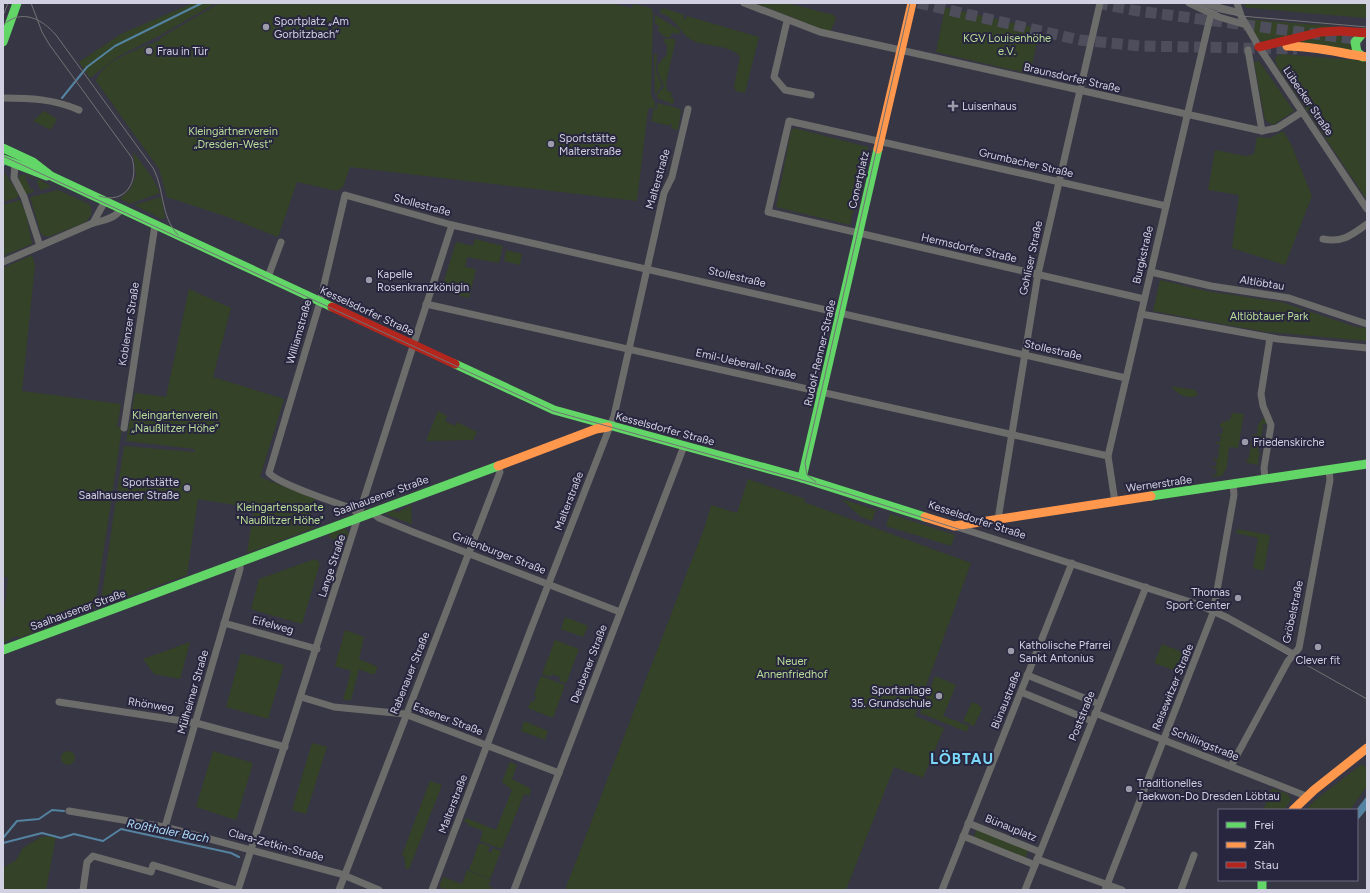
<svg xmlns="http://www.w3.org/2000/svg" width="1370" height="893" viewBox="0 0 1370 893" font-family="Figtree,sans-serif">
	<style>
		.green { fill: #344227 }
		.water { fill: #5383a0 }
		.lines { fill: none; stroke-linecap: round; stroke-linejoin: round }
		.stream { stroke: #5383a0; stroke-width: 2 }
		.primary-tunnel { stroke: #4e4d5c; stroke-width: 11; stroke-dasharray: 11 5.5; stroke-linecap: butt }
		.street { stroke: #6c6c6b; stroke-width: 7 }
		.fast { stroke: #63d668; stroke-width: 9 }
		.slow { stroke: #ff974d; stroke-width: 9 }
		.jam { stroke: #b3261e; stroke-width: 9 }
		.tram { stroke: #727274; stroke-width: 1 }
		.poi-dot { fill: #9b9baa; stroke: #28263f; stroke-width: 1.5 }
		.labels { text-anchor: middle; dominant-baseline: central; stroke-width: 4; stroke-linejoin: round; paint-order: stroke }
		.poi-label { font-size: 11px; fill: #d1d1e1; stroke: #28263f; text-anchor: start }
		.park-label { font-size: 11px; fill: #b9de97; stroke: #28263f }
		.street-label { font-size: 11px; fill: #d1d1e1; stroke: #28263f }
		.water-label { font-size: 12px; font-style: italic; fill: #aeddf8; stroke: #28263f }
		.district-label { font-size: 15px; font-weight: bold; letter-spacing: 1px; fill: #79d6f7; stroke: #28263f }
	</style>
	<rect width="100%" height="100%" fill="#373644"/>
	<g class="green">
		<polygon points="193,3 216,3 159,36 119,56 90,78 79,62 121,34"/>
		<path d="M220,3h390l22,5 1,-4 18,4 2,4 -2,84 4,6v7h2v-6l21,5 3,3 -3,19 -7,-2 1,-4h-3v2l-18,-5 3,-12 -6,-1 -11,93 -287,-34 -7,20 -6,4 -40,-9 -19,55 -53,-21 -58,-19 -8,-28 -63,-88c7,-22 47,-33 64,-41v-2z"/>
		<polygon points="755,3 787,3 834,15 836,19 830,32"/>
		<polygon points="1243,3 1367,3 1366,18 1251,8 1246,8"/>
		<polygon points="945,7 1040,29 1030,74 936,52"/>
		<path d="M663,8l21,7 -1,3 3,1 1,-3 72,21 -14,56 -9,-2 -2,-4 6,-31c-16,-14 -36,-8 -50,-17 -10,-6 -14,-22 -30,-26v-3z"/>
		<polygon points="655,15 680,30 679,34 672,33 670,38 663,36 658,30 659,26 655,24"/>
		<polygon points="1247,19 1367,29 1262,42 1256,36"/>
		<polygon points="1356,34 1352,50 1337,51 1271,46 1316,35"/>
		<path d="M663,39h13l-10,43 1,9 5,1 -1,5 3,1 -1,6 -16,-6v-4l7,-7c-1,-8 -9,-14 -6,-22 2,-4 7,-7 9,-11v-8z"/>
		<polygon points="654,54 657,54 656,72 662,85 655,95"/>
		<polygon points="1280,54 1367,61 1367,200 1277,66 1275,58"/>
		<polygon points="1259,61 1294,111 1273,125 1265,120 1254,62"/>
		<polygon points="44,111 57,119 51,130 33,121"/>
		<polygon points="794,128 868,147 850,225 776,207 791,131"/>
		<polygon points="1283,131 1291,144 1312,196 1285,265 1232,248 1239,195 1208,190 1215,150 1246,156 1254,154 1257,137 1270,138"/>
		<polygon points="133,151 153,179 160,193 130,204 120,199 131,188 136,175"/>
		<polygon points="3,170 19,195 17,198 3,202"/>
		<polygon points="22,175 29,175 37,181 39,179 52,187 40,190 37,181 27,176 25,177 31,190 35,189 32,193 26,194 19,180 19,176"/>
		<polygon points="58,190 89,204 91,207 91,215 86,222 48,237 41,234 30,197"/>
		<polygon points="161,197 165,218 162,219 134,205"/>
		<polygon points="20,200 26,214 32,244 3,256 3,205"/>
		<polygon points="475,239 503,246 499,263 467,257 465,267 476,269 469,298 441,291 456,242 473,246"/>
		<polygon points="506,250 522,254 520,265 504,261"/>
		<path d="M32,255l3,10 -13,126 99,13 -4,23 5,1 -27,180 -76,30 -2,-2c-5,2 -8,5 -14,7v-21l5,-45h-5v-309z"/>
		<polygon points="1160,280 1206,291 1281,302 1356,327 1367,328 1367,341 1266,332 1153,311"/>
		<polygon points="189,289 231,308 213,377 284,399 260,477 316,499 310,516 314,528 247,553 254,508 198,499 187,575 100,607 124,446 194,452 194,449 126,441 135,393 166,397"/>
		<path d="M1171,386l24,4 3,5c-11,6 -20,-1 -27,-9z"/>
		<polygon points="438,411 447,416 445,421 455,426 457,422 477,432 473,440 426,441"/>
		<polygon points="1232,413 1244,414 1238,448 1229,447 1227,467 1222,476 1214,477 1211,474 1216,475 1217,469 1212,468 1212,466 1216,467 1217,461 1213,460 1214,458 1218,459 1219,452 1215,450 1219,451 1220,444 1216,444 1216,442 1220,442 1221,436 1217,435 1218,434 1222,434 1223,428 1219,426 1222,422 1230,420"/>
		<polygon points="1264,417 1267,425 1263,424 1262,428 1266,429 1262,430 1261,436 1265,437 1265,438 1261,438 1260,444 1263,445 1263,447 1259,446 1258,453 1262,453 1259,455 1258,463 1260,465 1247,463 1246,462 1249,457 1253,434 1257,435 1258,425"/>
		<polygon points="748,479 805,499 804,502 971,563 915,716 944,728 923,778 894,767 846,890 565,890 705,526 711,505 737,513"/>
		<polygon points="841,499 876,510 872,521 861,517"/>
		<polygon points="411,505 412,524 385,514 395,510 397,513"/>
		<polygon points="890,514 955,535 951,546 886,526"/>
		<polygon points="344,528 349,533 343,548 328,535"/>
		<polygon points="1237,529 1270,535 1264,571 1253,568 1258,538 1236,533"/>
		<polygon points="315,559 320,563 302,624 251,609 259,579"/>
		<polygon points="565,617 588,626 583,637 561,629"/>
		<polygon points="345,630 364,637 359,659 378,667 374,675 359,669 351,700 343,700 351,671 335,666"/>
		<polygon points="555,640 579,649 566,683 559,681 560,677 552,674 550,677 542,674"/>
		<polygon points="190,642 180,679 154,674 143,659"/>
		<polygon points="1162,644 1187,654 1179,672 1154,663"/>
		<polygon points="241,653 284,665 268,719 226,707"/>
		<polygon points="541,676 565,685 553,718 528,708 531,701 534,702 536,696 534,695"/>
		<polygon points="935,676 956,685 943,716 969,726 967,732 920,713"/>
		<polygon points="972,702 979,705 982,709 974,726 963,721"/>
		<polygon points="524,721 548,731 545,740 521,731"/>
		<polygon points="312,743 327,747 306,814 292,810"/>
		<polygon points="213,751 253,763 236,820 196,807"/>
		<circle cx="68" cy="758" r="7"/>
		<polygon points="510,762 517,765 512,779 531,789 529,796 524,794 502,849 480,841 483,831 468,825 468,823 464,822 466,818 496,830 512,790 502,782"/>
		<polygon points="1362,764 1367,769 1367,786 1350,810 1306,810 1314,801"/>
		<polygon points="430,781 442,785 409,869 406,869 404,856 402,855"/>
		<polygon points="1272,788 1288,794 1291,800 1284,810 1263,810"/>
		<polygon points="977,829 1029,849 1025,859 973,839"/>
		<polygon points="56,836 46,890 3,890 3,868 16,860 23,848 41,837"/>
		<polygon points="479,843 490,846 488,851 491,853 493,848 501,851 490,879 469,870"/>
		<polygon points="467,870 491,880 488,886 492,887 491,890 448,890 439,887 443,877 462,884"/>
	</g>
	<polygon class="water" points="1367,796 1367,809 1357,821 1356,810"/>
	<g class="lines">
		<g class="stream">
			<polyline points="62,98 87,67 115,46 202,3"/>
			<polyline points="3,165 4,165"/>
			<polyline points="3,838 17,821 39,819 52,810 64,811"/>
			<polyline points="3,843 42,833 61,838 74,834 103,841 121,829 231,853 239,857"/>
		</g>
		<g class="primary-tunnel">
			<polyline points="918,3 1080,40 1140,46 1297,49"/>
			<polyline points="1097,3 1138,11 1362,40"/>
		</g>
		<g class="street">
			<polyline points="744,3 820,32 1262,131 1277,128 1302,112"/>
			<polyline points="1189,3 1219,17 1246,25"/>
			<polyline points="1202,3 1240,13"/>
			<polyline points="1237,3 1241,16 1259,47 1367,209"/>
			<polyline points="787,21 774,77 785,90 811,95"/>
			<polyline points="1248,50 1262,131"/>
			<path d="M3,98c27,0 51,1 76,12"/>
			<polyline points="15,164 14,178 24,197 40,246"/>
			<polyline points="93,223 105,201"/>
			<path d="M1323,239c19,4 29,-4 44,-15"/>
			<path d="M3,262l90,-39c10,-2 23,-5 28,-14"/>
			<polyline points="1151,272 1211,286 1289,298 1367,324"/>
			<polyline points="268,277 281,242"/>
			<polyline points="1144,299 768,212 789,121 1166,206"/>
			<polyline points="426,304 1108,456"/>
			<polyline points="1141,314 1278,339 1367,348"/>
			<polyline points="124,428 155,225"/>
			<polyline points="1265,479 1264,468 1271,425 1263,406 1261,394 1270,338"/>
			<polyline points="1115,502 1108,456 1211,13"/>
			<polyline points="371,512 379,518 413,532 620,612"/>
			<path d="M360,516l-7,-7c-18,-7 -73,-24 -84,-36l51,-171 25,-107 107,30 674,153"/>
			<polyline points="998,519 1038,274 1100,3"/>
			<polyline points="957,527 1200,605 1228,618 1293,654"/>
			<polyline points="224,623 317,649"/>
			<polyline points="1027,675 1099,704"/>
			<polyline points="1021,692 1092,721"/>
			<polyline points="301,697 334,707 405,714 559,773"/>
			<polyline points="59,702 196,723 285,747"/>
			<polyline points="1095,713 1306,796"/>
			<polyline points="1231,766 1288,661 1299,648 1330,480 1329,470"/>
			<polyline points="69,811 165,827 341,874 379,890"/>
			<polyline points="968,823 1040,852"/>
			<polyline points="165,827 240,569 240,562"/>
			<polyline points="963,836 1035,865"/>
			<polyline points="1037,859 1122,890"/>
			<polyline points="83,890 87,862 93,856 151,872 153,865 236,890"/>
			<polyline points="238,890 452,225"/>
			<polyline points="339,890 500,472 498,465"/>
			<polyline points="432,890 531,629 614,416 664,193 672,177 688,109"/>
			<polyline points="514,890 684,446"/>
			<polyline points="942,890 1072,563"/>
			<polyline points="1025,890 1146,587"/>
			<polyline points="1105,890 1213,613 1234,495 1233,484"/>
			<polyline points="1181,890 1194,855"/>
		</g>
		<g class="fast">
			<polyline points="1363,33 1355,42 1357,52 1363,57"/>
			<polyline points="3,42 17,3"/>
			<polyline points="3,148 33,162 51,176 332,307"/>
			<polyline points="3,159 47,176"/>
			<polyline points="455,364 554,410 802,478 925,517"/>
			<polyline points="802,478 878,149"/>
			<polyline points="1151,496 1367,464"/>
			<polyline points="3,650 498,466"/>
			<polyline points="1262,880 1262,890"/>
		</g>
		<g class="slow">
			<path d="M1287,46c27,0 53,7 80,11"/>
			<polyline points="878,149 912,3"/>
			<polyline points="498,466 596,429 608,427"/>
			<polyline points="925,517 954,526 1151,496"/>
			<polyline points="1293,810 1314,790 1367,748"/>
		</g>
		<g class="jam">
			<polyline points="1259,47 1321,32 1340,31 1367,33"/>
			<polyline points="332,307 455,364"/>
		</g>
		<g class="tram">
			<path d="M31,3l11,29 7,12 83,114c7,23 -6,47 -33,38"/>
			<polyline points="1191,3 1210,10 1241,16 1367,27"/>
			<polyline points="3,16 8,3"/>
			<path d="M3,25c19,-17 39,-6 53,10l97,133c12,22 7,48 25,67"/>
			<polyline points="3,156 553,411 827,487 1199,606 1221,617 1367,699"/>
			<polyline points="816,482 807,475 805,463 910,3"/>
		</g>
	</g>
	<g class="poi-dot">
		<circle cx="266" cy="27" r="4"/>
		<circle cx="149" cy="51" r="4"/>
		<path d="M951 100h4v4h4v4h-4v4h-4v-4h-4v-4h4z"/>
		<circle cx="551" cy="144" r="4"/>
		<circle cx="369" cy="280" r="4"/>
		<circle cx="1245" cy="442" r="4"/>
		<circle cx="187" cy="488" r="4"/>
		<circle cx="1238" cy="598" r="4"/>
		<circle cx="1318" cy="647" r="4"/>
		<circle cx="1011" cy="651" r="4"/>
		<circle cx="939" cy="696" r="4"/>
		<circle cx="1129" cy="789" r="4"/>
	</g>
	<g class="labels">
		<g class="poi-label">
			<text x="274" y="21">Sportplatz „Am<tspan x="274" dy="13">Gorbitzbach“</tspan></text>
			<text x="157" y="51">Frau in Tür</text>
			<text x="962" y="106">Luisenhaus</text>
			<text x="559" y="138">Sportstätte<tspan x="559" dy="13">Malterstraße</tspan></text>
			<text x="377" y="274">Kapelle<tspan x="377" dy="13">Rosenkranzkönigin</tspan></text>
			<text x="1253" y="442">Friedenskirche</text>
			<text x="179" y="482" text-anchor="end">Sportstätte<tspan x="179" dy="13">Saalhausener Straße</tspan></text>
			<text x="1230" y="592" text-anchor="end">Thomas<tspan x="1230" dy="13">Sport Center</tspan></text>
			<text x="1019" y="645">Katholische Pfarrei<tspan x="1019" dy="13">Sankt Antonius</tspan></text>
			<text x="1318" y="660" text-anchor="middle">Clever fit</text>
			<text x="931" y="690" text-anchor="end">Sportanlage<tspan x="931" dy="13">35. Grundschule</tspan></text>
			<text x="1137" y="783">Traditionelles<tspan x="1137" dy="13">Taekwon-Do Dresden Löbtau</tspan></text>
		</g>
		<g class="park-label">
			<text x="1007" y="38">KGV Louisenhöhe<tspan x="1007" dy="13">e.V.</tspan></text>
			<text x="233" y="131">Kleingärtnerverein<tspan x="233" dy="13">„Dresden-West“</tspan></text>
			<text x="1269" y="316">Altlöbtauer Park</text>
			<text x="175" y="415">Kleingartenverein<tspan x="175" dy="13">„Naußlitzer Höhe“</tspan></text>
			<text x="280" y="507">Kleingartensparte<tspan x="280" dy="13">"Naußlitzer Höhe"</tspan></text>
			<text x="792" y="661">Neuer<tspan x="792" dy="13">Annenfriedhof</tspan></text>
		</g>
		<g class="street-label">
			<text transform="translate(1072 78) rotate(13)">Braunsdorfer Straße</text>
			<text transform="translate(1308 101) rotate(56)">Lübecker Straße</text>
			<text transform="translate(1026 163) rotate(13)">Grumbacher Straße</text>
			<text transform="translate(658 179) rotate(-74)">Malterstraße</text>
			<text transform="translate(859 180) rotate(-77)">Conertplatz</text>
			<text transform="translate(422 205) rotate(15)">Stollestraße</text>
			<text transform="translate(969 248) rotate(13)">Hermsdorfer Straße</text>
			<text transform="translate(1143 255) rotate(-77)">Burgkstraße</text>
			<text transform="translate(1031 258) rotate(-78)">Gohliser Straße</text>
			<text transform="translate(737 277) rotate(13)">Stollestraße</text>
			<text transform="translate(1262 283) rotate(9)">Altlöbtau</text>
			<text transform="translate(367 311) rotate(25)">Kesselsdorfer Straße</text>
			<text transform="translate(129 324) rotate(-81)">Koblenzer Straße</text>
			<text transform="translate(299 332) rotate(-74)">Williamstraße</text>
			<text transform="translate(1053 350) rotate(13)">Stollestraße</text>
			<text transform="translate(820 353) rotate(-77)">Rudolf-Renner-Straße</text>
			<text transform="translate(746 364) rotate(13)">Emil-Ueberall-Straße</text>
			<text transform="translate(665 429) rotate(15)">Kesselsdorfer Straße</text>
			<text transform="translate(1159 484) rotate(-8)">Wernerstraße</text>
			<text transform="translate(381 496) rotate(-20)">Saalhausener Straße</text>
			<text transform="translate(569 501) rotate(-69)">Malterstraße</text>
			<text transform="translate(977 520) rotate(18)">Kesselsdorfer Straße</text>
			<text transform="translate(499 553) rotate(21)">Grillenburger Straße</text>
			<text transform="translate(332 566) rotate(-72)">Lange Straße</text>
			<text transform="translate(78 610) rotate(-20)">Saalhausener Straße</text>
			<text transform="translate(1293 612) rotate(-78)">Gröbelstraße</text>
			<text transform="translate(273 625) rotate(15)">Eifelweg</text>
			<text transform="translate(589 664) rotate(-69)">Deubener Straße</text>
			<text transform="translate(410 673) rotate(-68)">Rabenauer Straße</text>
			<text transform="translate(1173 687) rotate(-68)">Reisewitzer Straße</text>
			<text transform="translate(193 692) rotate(-74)">Mülheimer Straße</text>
			<text transform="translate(1006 700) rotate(-68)">Bünaustraße</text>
			<text transform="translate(151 705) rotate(9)">Rhönweg</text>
			<text transform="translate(1082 716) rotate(-68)">Poststraße</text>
			<text transform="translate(448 719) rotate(21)">Essener Straße</text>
			<text transform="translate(1205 744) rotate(22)">Schillingstraße</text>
			<text transform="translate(453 804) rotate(-69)">Malterstraße</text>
			<text transform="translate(1011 828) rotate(22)">Bünauplatz</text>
			<text transform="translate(276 845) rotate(15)">Clara-Zetkin-Straße</text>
		</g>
		<g class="water-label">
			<text transform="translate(168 831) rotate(11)">Roßthaler Bach</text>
		</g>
		<g class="district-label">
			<text x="962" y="759">LÖBTAU</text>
		</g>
	</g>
	<rect width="1370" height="893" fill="none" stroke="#d1d1e1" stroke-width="8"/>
	<rect x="1218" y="809" width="140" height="72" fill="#28263f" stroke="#6c6a80"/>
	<rect x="1226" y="822" width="20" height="6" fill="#63d668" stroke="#6c6a80"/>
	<text x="1254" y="829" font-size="12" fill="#d1d1e1">Frei</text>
	<rect x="1226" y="842" width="20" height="6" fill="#ff974d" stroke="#6c6a80"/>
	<text x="1254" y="849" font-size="12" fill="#d1d1e1">Zäh</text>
	<rect x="1226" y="862" width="20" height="6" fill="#b3261e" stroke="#6c6a80"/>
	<text x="1254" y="869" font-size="12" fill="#d1d1e1">Stau</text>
</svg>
